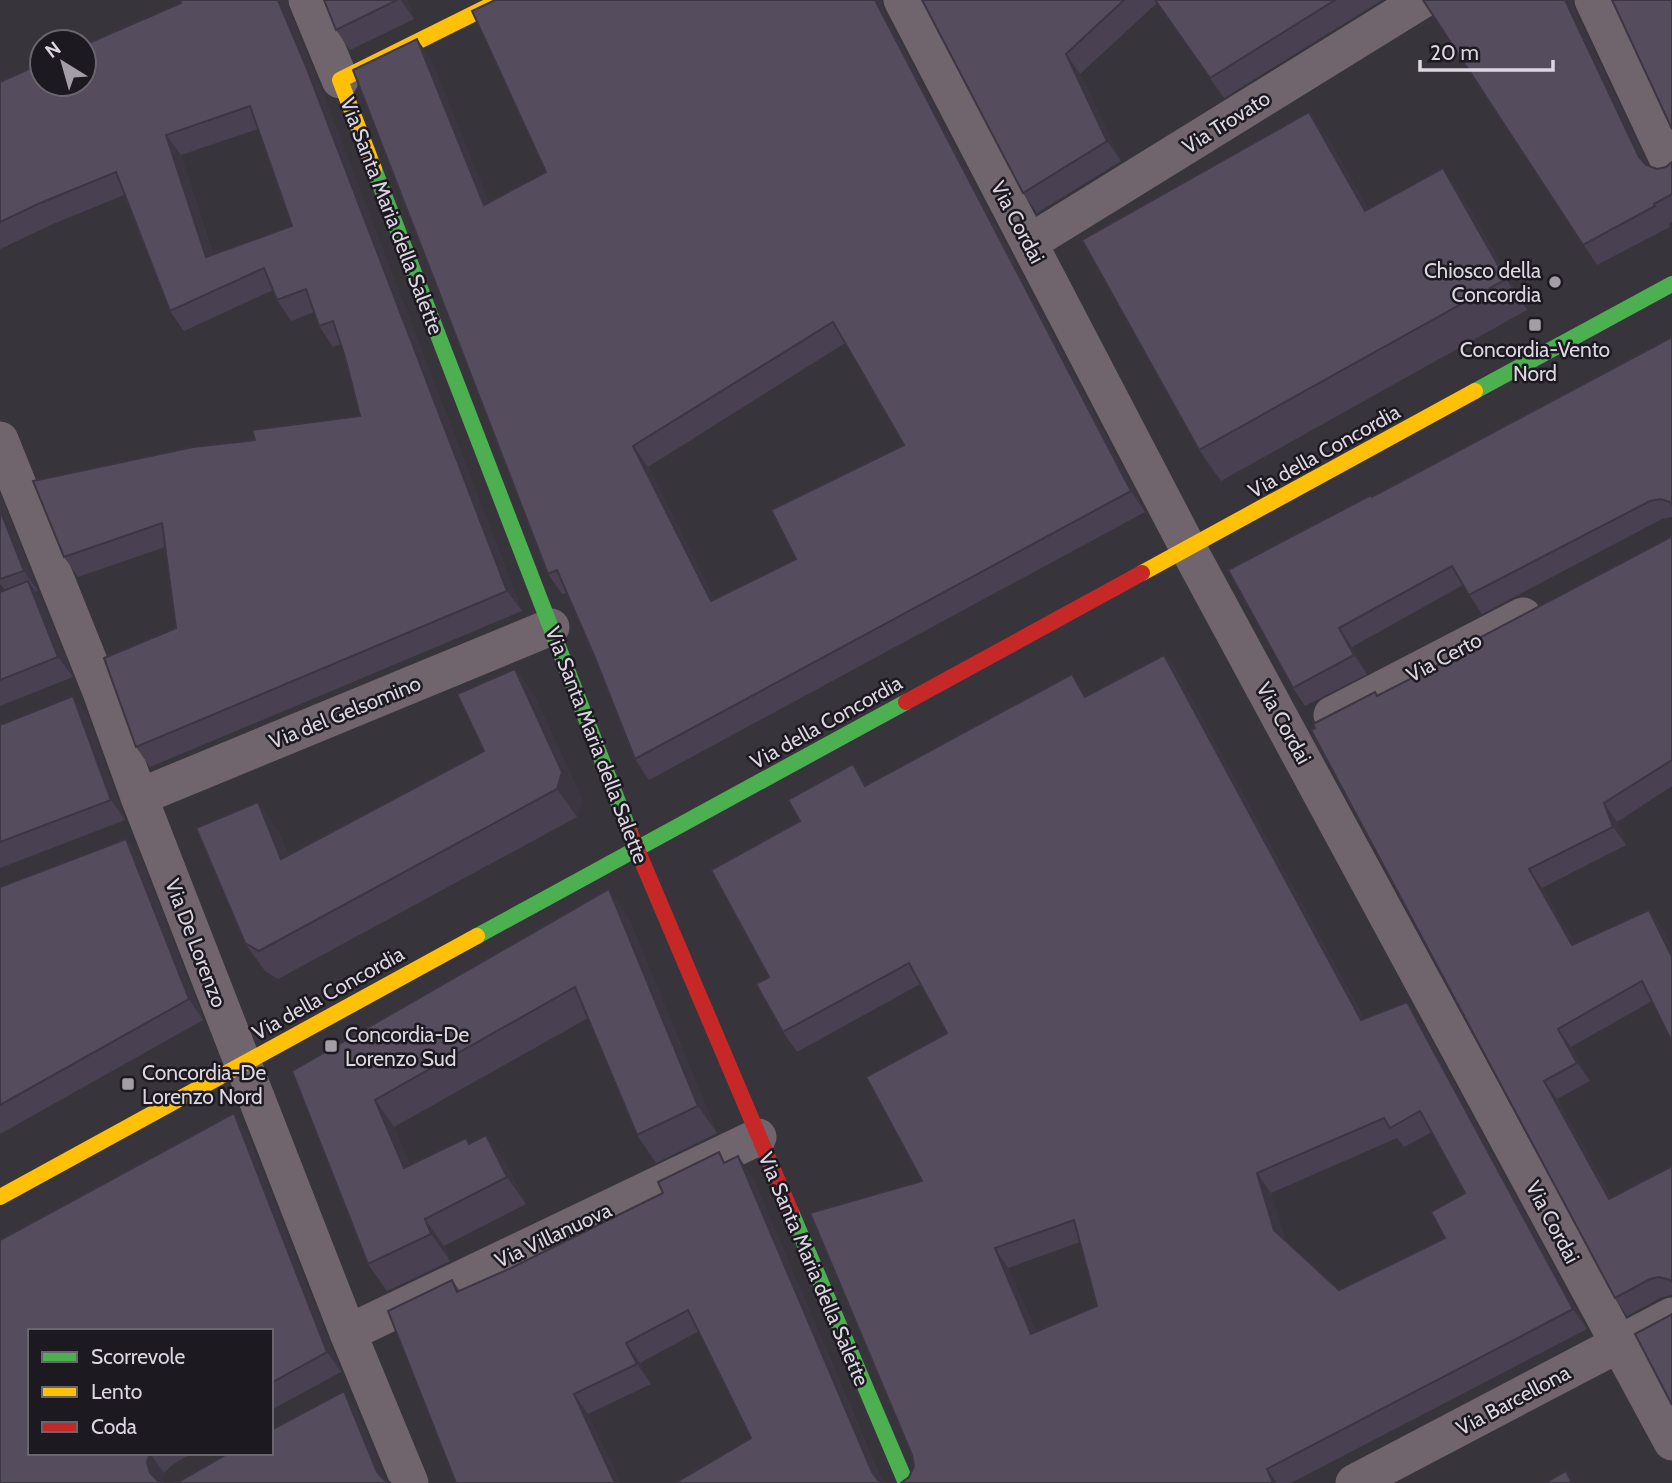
<svg xmlns="http://www.w3.org/2000/svg" width="1672" height="1483" viewBox="0 0 1672 1483" font-family="Cabin,sans-serif">
	<style>
		.lines { fill: none; stroke-linecap: round; stroke-linejoin: round }
		.street { stroke: #70656d; stroke-width: 37 }
		.fast { stroke: #4caf50; stroke-width: 16 }
		.slow { stroke: #ffc107; stroke-width: 16 }
		.jam { stroke: #c62828; stroke-width: 16 }
		.wall { fill: #494151; fill-rule: evenodd }
		.shaded-wall { fill: #3c3542 }
		.building { fill: #554c5e; stroke: #3c3542; stroke-width: 2; fill-rule: evenodd }
		.poi-dot { fill: #a29da7; stroke: #1c1921; stroke-width: 2.5 }
		.labels { text-anchor: middle; dominant-baseline: central; stroke-width: 5; stroke-linejoin: round; paint-order: stroke }
		.street-label { font-size: 21px; fill: #dbd6e1; stroke: #1c1921 }
		.poi-label { font-size: 21px; fill: #dbd6e1; stroke: #1c1921; text-anchor: start }
	</style>
	<rect width="100%" height="100%" fill="#38343c"/>
	<g class="lines">
		<g class="street">
			<polyline points="307,0 340,80"/>
			<polyline points="902,0 1188,548 1672,1442"/>
			<polyline points="1593,0 1672,168"/>
			<polyline points="1029,243 1422,0"/>
			<polyline points="0,440 100,689 139,797 348,1333 410,1483"/>
			<polyline points="1332,715 1523,616"/>
			<polyline points="139,797 551,627"/>
			<polyline points="348,1333 758,1137"/>
			<polyline points="1354,1483 1672,1316"/>
		</g>
		<g class="fast">
			<polyline points="374,169 630,833"/>
			<polyline points="1475,391 1672,284"/>
			<polyline points="477,936 906,702"/>
			<polyline points="791,1212 906,1483"/>
		</g>
		<g class="slow">
			<polyline points="374,169 340,80 501,0"/>
			<polyline points="1142,573 1475,391"/>
			<polyline points="0,1197 477,936"/>
		</g>
		<g class="jam">
			<polyline points="906,702 1142,573"/>
			<polyline points="630,833 791,1212"/>
		</g>
	</g>
	<g class="wall">
		<path d="M180,0h107l1,8 31,76 203,527 -372,156 -14,-20 40,-119 -11,-81 -87,30 -14,-20 191,-117 105,-24 -15,-59 -4,-13 -8,3 -14,-21 -5,-14 -23,9 -14,-21 -4,-10 -89,41 -14,-20 -46,-116 -71,29 -53,25v-167l181,-79zM258,129l34,97 -79,29 -32,-100z"/>
		<polygon points="324,0 407,0 414,19 350,50 336,30"/>
		<path d="M495,0h386l2,10 262,502 -496,268 -14,-21 -40,-101 -29,-65 -4,1 -14,-20 -117,-515 58,144 57,-31zM845,343l59,102 -108,114 -82,40 -66,-132z"/>
		<polygon points="922,0 1382,0 1224,98 1157,3 1080,74 1121,161 1037,213 1023,193"/>
		<polygon points="1423,0 1572,0 1574,9 1648,166 1657,169 1666,167 1672,162 1672,222 1669,224 1670,227 1597,265"/>
		<polygon points="1331,143 1368,210 1464,199 1527,310 1221,481 1199,450"/>
		<polygon points="1672,337 1672,517 1662,519 1482,614 1463,585 1352,647 1367,674 1305,706 1293,688 1373,497"/>
		<polygon points="0,494 38,591 35,592 42,601 73,677 0,706 0,592 5,590 0,584"/>
		<polygon points="1672,536 1672,786 1617,822 1626,845 1542,888 1574,944 1649,910 1662,928 1672,949 1672,1042 1652,1001 1571,1047 1590,1081 1557,1099 1611,1198 1672,1166 1672,1295 1662,1297 1627,1316 1615,1298 1377,696 1479,644 1669,538"/>
		<path d="M1164,655l14,19 186,345 57,3 166,307 -296,154h-390l8,-6 5,-11 8,-285 25,-148 -27,-49 -123,68 -14,-20 -14,-55 99,-193 219,-88zM1432,1132l33,61 -20,45 -106,52 -54,-50 -14,-47 126,-55 7,9zM1080,1242l17,64 -61,26 -28,-64z"/>
		<polygon points="515,669 535,697 582,800 577,817 278,979 265,971 245,943 278,830 288,855 484,751"/>
		<polygon points="88,716 125,820 0,868 0,725"/>
		<polygon points="126,839 141,859 203,1020 0,1134 0,887"/>
		<polygon points="628,917 717,1133 656,1163 637,1135 588,1018 394,1127 410,1165 469,1143 486,1135 505,1162 526,1204 444,1246 450,1261 387,1291 368,1264 292,1071"/>
		<polygon points="247,1133 341,1372 271,1410 271,1331 30,1453 192,1453 172,1465 164,1473 161,1482 0,1483"/>
		<polygon points="726,1162 752,1176 882,1482 751,1438 699,1331 640,1363 651,1384 588,1414 620,1483 456,1483 452,1280 460,1291 511,1268"/>
	</g>
	<g class="shaded-wall">
		<polygon points="278,0 287,0 288,8 319,84 522,611 507,591"/>
		<polygon points="401,0 407,0 414,19"/>
		<polygon points="875,0 881,0 883,10 1145,512 1131,491"/>
		<polygon points="1565,0 1572,0 1574,9 1653,177 1639,157"/>
		<polygon points="417,39 431,59 499,226 484,205"/>
		<polygon points="1066,54 1080,74 1121,161 1107,141"/>
		<polygon points="1309,112 1331,143 1387,242 1365,211"/>
		<polygon points="166,135 181,155 220,278 206,257"/>
		<polygon points="1443,168 1464,199 1527,310 1506,279"/>
		<polygon points="633,446 648,467 725,621 711,601"/>
		<polygon points="0,494 38,591 24,571 0,510"/>
		<polygon points="28,581 42,601 73,677 58,657"/>
		<polygon points="1339,628 1352,647 1367,674 1354,655"/>
		<polygon points="1164,655 1178,674 1375,1040 1361,1020"/>
		<polygon points="515,669 535,697 582,800 577,817 557,789"/>
		<polygon points="1072,674 1086,693 1099,717 1085,697"/>
		<polygon points="73,696 88,716 125,820 111,800"/>
		<polygon points="853,764 867,784 879,805 865,786"/>
		<polygon points="258,802 278,830 300,887 281,859"/>
		<polygon points="1604,803 1617,822 1626,845 1613,827"/>
		<polygon points="126,839 141,859 203,1020 189,999"/>
		<polygon points="1529,869 1542,888 1585,963 1572,945"/>
		<polygon points="609,889 628,917 717,1133 698,1106"/>
		<polygon points="1649,910 1662,928 1672,949 1672,957"/>
		<polygon points="1407,1002 1421,1022 1587,1329 1573,1309"/>
		<polygon points="1558,1029 1571,1047 1590,1081 1577,1063"/>
		<polygon points="1544,1081 1557,1099 1621,1217 1609,1199"/>
		<polygon points="375,1100 394,1127 423,1196 404,1168"/>
		<polygon points="234,1113 247,1133 341,1372 327,1352"/>
		<polygon points="486,1135 505,1162 526,1204 507,1177"/>
		<polygon points="738,1156 752,1176 882,1483 880,1483 872,1472"/>
		<polygon points="1257,1173 1271,1193 1288,1250 1274,1230"/>
		<polygon points="425,1219 444,1246 450,1261 431,1234"/>
		<polygon points="995,1248 1008,1268 1045,1354 1031,1334"/>
		<polygon points="626,1343 640,1363 651,1384 637,1364"/>
		<polygon points="344,1391 357,1411 387,1483 385,1483 377,1472"/>
		<polygon points="574,1394 588,1414 620,1483 615,1483"/>
		<polygon points="150,1453 164,1473 161,1482 157,1483 150,1473 147,1462"/>
		<polygon points="1267,1469 1277,1483 1273,1483"/>
	</g>
	<g class="building">
		<path d="M180,0h98l27,64 202,527 -371,156 -32,-89 72,-30 -14,-105 -98,34 -31,-76 160,-34 62,-7 -3,-10 108,-14 -15,-59 -12,-36 -14,5 -13,-37 -29,11 -13,-32 -94,43 -54,-139 -78,32 -38,18v-140l42,-19v21h42v-39l97,-42zM250,106l42,120 -86,31 -40,-122z"/>
		<polygon points="324,0 397,0 336,30"/>
		<path d="M495,0h380l256,491 -496,268 -40,-101 -38,-88 -9,4 -195,-504 64,-31 67,166 62,-33 -74,-161zM833,322l71,123 -133,65 25,49 -85,42 -78,-155z"/>
		<polygon points="922,0 1124,0 1066,54 1107,141 1023,193"/>
		<polygon points="1155,0 1335,0 1210,78"/>
		<polygon points="1423,0 1565,0 1639,157 1646,165 1657,169 1666,167 1672,162 1672,194 1654,204 1655,206 1583,245"/>
		<polygon points="1612,0 1672,0 1672,129"/>
		<polygon points="1309,112 1365,211 1443,168 1506,279 1199,450 1082,240"/>
		<polygon points="1672,337 1672,504 1670,502 1661,499 1650,501 1469,595 1452,566 1339,628 1354,655 1293,688 1228,570 1371,495 1372,497"/>
		<polygon points="0,510 24,571 0,579"/>
		<polygon points="1672,536 1672,760 1604,803 1613,827 1529,869 1572,945 1649,910 1672,957 1672,1042 1642,981 1558,1029 1577,1063 1544,1081 1609,1199 1672,1166 1672,1282 1670,1280 1659,1277 1650,1279 1615,1298 1311,730 1315,728 1313,724 1375,692 1377,696 1479,644 1479,638 1669,538"/>
		<polygon points="28,581 58,657 0,680 0,592"/>
		<path d="M1164,655l197,365 46,-18 166,307 -306,160 6,14h-372l8,-6 5,-11 -2,-11 -102,-242 112,-32 -56,-104 81,-44 -38,-70 -126,69 -27,-48 13,-7 -58,-107 89,-49 -12,-21 65,-36 12,22 207,-112 13,23zM1420,1111l45,82 -34,19 14,26 -106,52 -65,-60 -17,-57 127,-55 6,10zM1074,1220l23,86 -66,28 -36,-86z"/>
		<polygon points="515,669 562,772 557,789 259,951 245,943 196,828 258,802 281,859 484,751 457,694"/>
		<polygon points="73,696 111,800 0,842 0,725"/>
		<polygon points="126,839 189,999 0,1105 0,887"/>
		<polygon points="609,889 698,1106 637,1135 575,987 375,1100 404,1168 466,1138 469,1144 486,1135 507,1177 425,1219 431,1234 368,1264 292,1071"/>
		<polygon points="234,1113 327,1352 271,1383 271,1331 30,1331 30,1453 150,1453 147,1462 150,1473 158,1481 164,1483 0,1483 0,1240"/>
		<polygon points="719,1152 724,1163 738,1156 872,1472 878,1480 885,1483 675,1483 751,1438 688,1310 626,1343 637,1364 574,1394 615,1483 456,1483 388,1311 452,1280 457,1292 511,1268 663,1193 658,1182"/>
		<polygon points="1672,1314 1672,1405 1635,1334 1669,1316"/>
		<polygon points="344,1391 377,1472 384,1480 391,1483 173,1483 178,1482 229,1453 271,1453 271,1430"/>
		<polygon points="1566,1471 1572,1483 1545,1483"/>
	</g>
	<g class="poi-dot">
		<circle cx="1555" cy="282" r="7"/>
		<rect x="1528" y="318" width="14" height="14" rx="3.5"/>
		<rect x="324" y="1039" width="14" height="14" rx="3.5"/>
		<rect x="121" y="1077" width="14" height="14" rx="3.5"/>
	</g>
	<g class="labels">
		<g class="street-label">
			<text transform="translate(1226 122) rotate(-32)">Via Trovato</text>
			<text transform="translate(392 216) rotate(69)">Via Santa Maria della Salette</text>
			<text transform="translate(1018 222) rotate(62)">Via Cordai</text>
			<text transform="translate(1324 451) rotate(-29)">Via della Concordia</text>
			<text transform="translate(1444 657) rotate(-28)">Via Certo</text>
			<text transform="translate(345 712) rotate(-22)">Via del Gelsomino</text>
			<text transform="translate(826 722) rotate(-29)">Via della Concordia</text>
			<text transform="translate(1284 723) rotate(61)">Via Cordai</text>
			<text transform="translate(597 745) rotate(69)">Via Santa Maria della Salette</text>
			<text transform="translate(196 943) rotate(69)">Via De Lorenzo</text>
			<text transform="translate(328 993) rotate(-29)">Via della Concordia</text>
			<text transform="translate(1553 1222) rotate(62)">Via Cordai</text>
			<text transform="translate(553 1235) rotate(-25)">Via Villanuova</text>
			<text transform="translate(814 1269) rotate(67)">Via Santa Maria della Salette</text>
			<text transform="translate(1513 1400) rotate(-28)">Via Barcellona</text>
		</g>
		<g class="poi-label">
			<text x="1541" y="270" text-anchor="end">Chiosco della<tspan x="1541" dy="24">Concordia</tspan></text>
			<text x="1535" y="349" text-anchor="middle">Concordia-Vento<tspan x="1535" dy="24">Nord</tspan></text>
			<text x="345" y="1034">Concordia-De<tspan x="345" dy="24">Lorenzo Sud</tspan></text>
			<text x="142" y="1072">Concordia-De<tspan x="142" dy="24">Lorenzo Nord</tspan></text>
		</g>
	</g>
	<rect x="28" y="1329" width="245" height="126" fill="#1c1921" stroke="#68656e" stroke-width="2"/>
	<rect x="42" y="1352" width="35" height="10" fill="#4caf50" stroke="#68656e" stroke-width="2"/>
	<text x="91" y="1364" font-size="21" fill="#dbd6e1">Scorrevole</text>
	<rect x="42" y="1387" width="35" height="10" fill="#ffc107" stroke="#68656e" stroke-width="2"/>
	<text x="91" y="1399" font-size="21" fill="#dbd6e1">Lento</text>
	<rect x="42" y="1422" width="35" height="10" fill="#c62828" stroke="#68656e" stroke-width="2"/>
	<text x="91" y="1434" font-size="21" fill="#dbd6e1">Coda</text>
	<g transform="translate(63 63) rotate(323)"><circle r="33" fill="#1c1921" stroke="#68656e" stroke-width="2"/>
	<path d="M0-5L12 26L0 18L-12 26Z" fill="#a29da7"/>
	<text y="-10" font-size="19" font-weight="bold" text-anchor="middle" fill="#dbd6e1">N</text>
	</g>
	<path d="M1420 60v10h133v-10" fill="none" stroke="#dbd6e1" stroke-width="3.5"/>
	<text x="1430" y="60" font-size="21" fill="#dbd6e1" stroke="#1c1921" stroke-width="5" paint-order="stroke">20 m</text>
</svg>
